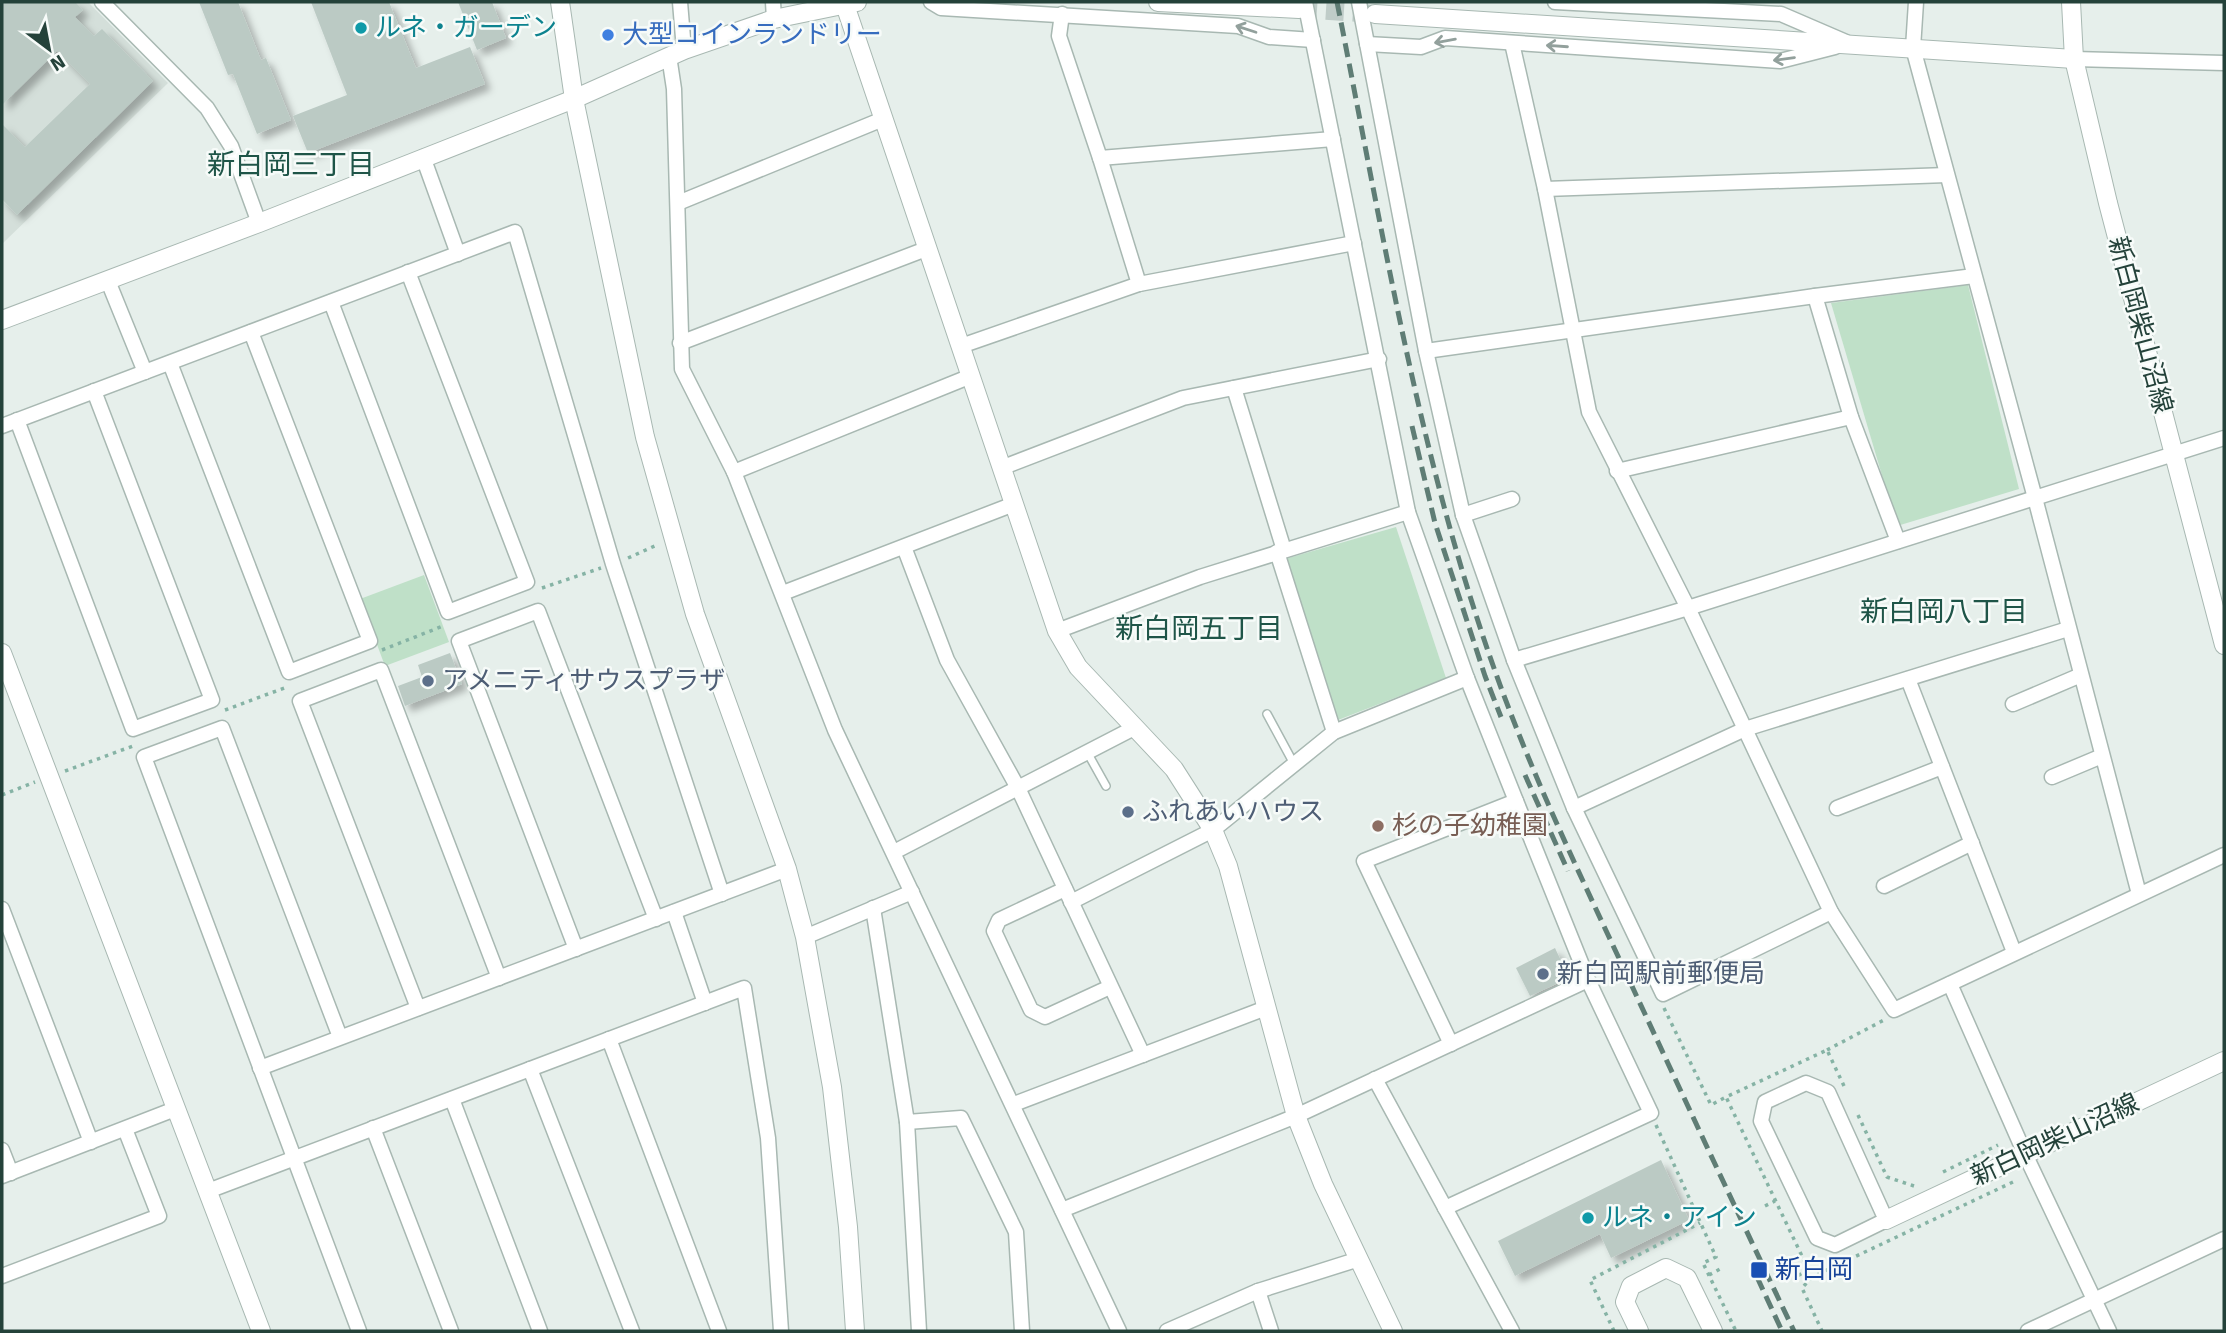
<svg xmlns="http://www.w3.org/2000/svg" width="2226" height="1333" viewBox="0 0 2226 1333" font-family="Signika,'Noto Sans JP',sans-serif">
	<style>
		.built { fill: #d4dfda }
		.green { fill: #bfe0c8 }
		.building { fill: #bbcac4; filter: url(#shadow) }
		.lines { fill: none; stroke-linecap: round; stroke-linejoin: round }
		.tertiary-tunnel { stroke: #bfccc8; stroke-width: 18; stroke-dasharray: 18 9; stroke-linecap: butt }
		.service-casing { stroke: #a8b8b2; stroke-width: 10 }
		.minor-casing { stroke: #a8b8b2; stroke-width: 17 }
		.tertiary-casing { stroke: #a8b8b2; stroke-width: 20 }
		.path { stroke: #86b3a5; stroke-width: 3.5; stroke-dasharray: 3.5 5; stroke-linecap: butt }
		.service { stroke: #fff; stroke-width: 7 }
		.minor { stroke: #fff; stroke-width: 14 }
		.tertiary { stroke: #fff; stroke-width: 18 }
		.rail { stroke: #5f7d75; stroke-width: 5; stroke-dasharray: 14 7; stroke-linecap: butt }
		.oneway { stroke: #92a09c }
		.culture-dot { fill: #0f9aa8; stroke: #f7fbf9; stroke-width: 2.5 }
		.shop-dot { fill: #3f7fe0; stroke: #f7fbf9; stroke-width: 2.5 }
		.service-dot { fill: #5c6f8a; stroke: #f7fbf9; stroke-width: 2.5 }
		.education-dot { fill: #8d6e63; stroke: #f7fbf9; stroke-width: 2.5 }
		.transit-dot { fill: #1a4fb4; stroke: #f7fbf9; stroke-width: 2.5 }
		.labels { text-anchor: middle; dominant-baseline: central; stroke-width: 5; stroke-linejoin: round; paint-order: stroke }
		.culture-label { font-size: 26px; fill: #0d838f; stroke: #f7fbf9; text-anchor: start }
		.shop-label { font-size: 26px; fill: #366cbe; stroke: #f7fbf9; text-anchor: start }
		.street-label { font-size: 26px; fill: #24423a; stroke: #f7fbf9 }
		.service-label { font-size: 26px; fill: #4e5e75; stroke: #f7fbf9; text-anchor: start }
		.education-label { font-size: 26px; fill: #785e54; stroke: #f7fbf9; text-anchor: start }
		.transit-label { font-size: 26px; fill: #164399; stroke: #f7fbf9; text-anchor: start }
		.neighbourhood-label { font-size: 28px; fill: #1f5548; stroke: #f7fbf9 }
	</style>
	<defs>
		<filter id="shadow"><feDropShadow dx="6" dy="6" stdDeviation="3.5" flood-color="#0004"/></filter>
	</defs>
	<rect width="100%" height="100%" fill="#e6efeb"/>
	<polygon class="built" points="2,2 88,2 168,83 2,244"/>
	<g class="green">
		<polygon points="1968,285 2019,489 1897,526 1831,303"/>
		<polygon points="1396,527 1446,678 1338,720 1285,559"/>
		<polygon points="424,575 449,642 385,666 360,599"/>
	</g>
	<g class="building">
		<polygon points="2,2 75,2 83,10 75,17 94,36 102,29 153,81 17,215 2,199 2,124 25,147 90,84 57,51 2,105"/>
		<polygon points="199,2 238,2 261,60 266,58 291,120 257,134 233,74 228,75"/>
		<polygon points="311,2 389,2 416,68 470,47 485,84 308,153 293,116 347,95"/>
		<polygon points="458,2 492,2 506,38 477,50"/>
		<polygon points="450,653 462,684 405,706 398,686 422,677 418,665"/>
		<polygon points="1555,948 1569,978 1530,996 1516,968"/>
		<polygon points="1661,1160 1689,1220 1611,1258 1600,1234 1515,1276 1498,1241"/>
	</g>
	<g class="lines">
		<polyline class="tertiary-tunnel" points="1299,9 1375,14"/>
		<g class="service-casing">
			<g id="service">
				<polyline points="1267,714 1294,764"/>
				<polyline points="1087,752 1106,786"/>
			</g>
		</g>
		<g class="minor-casing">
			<g id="minor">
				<polyline points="102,2 207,108 231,146 259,223"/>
				<polyline points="680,2 684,50"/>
				<polyline points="773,2 774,19"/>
				<polyline points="931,2 941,8 1238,26 1269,37 1313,40"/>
				<polyline points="1305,2 1408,512 1467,678 1516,801 1588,980 1651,1113 1445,1208"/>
				<polyline points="1359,2 1426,351 1463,515 1514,660 1574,808 1663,994 1831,912"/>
				<polyline points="1555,2 1781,14 1846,42"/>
				<polyline points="1916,2 1913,48 2035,498 2139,894"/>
				<polyline points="1062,14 1059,36 1100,158 1139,284"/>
				<polyline points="1512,43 1545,189 1589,412 1688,608 1831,912 1894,1010 2224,855"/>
				<polyline points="1367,44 1421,47 1445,38 1780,61 1835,47"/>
				<polyline points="669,56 674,89 682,369 734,472 835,730 1119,1331"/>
				<polyline points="2074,59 2224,63"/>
				<polyline points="423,157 458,254"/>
				<polyline points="1100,158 1333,139"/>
				<polyline points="1545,189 1947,175"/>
				<polyline points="678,203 883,119"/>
				<polyline points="108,281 145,372"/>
				<polyline points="1815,296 1851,417 1898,541"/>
				<polyline points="331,302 448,612 527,582 408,272"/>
				<polyline points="680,343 926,249"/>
				<polyline points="961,346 1139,284 1354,243"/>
				<polyline points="1426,351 1815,296 1974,276"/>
				<polyline points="170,363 289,672 370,641 251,332"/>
				<polyline points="1234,388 1284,550"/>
				<polyline points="17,420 133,729 212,700 94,391"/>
				<polyline points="2,426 515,232 613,564 722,894"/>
				<polyline points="1001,468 1183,398 1379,359"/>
				<polyline points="1617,471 1851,417"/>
				<polyline points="734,472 971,376"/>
				<polyline points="1463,515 1512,499"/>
				<polyline points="904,547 947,660 1018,788 1143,1055"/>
				<polyline points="1277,552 1334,732"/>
				<polyline points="783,593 1014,504"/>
				<polyline points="1057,631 1200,577 1408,512"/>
				<polyline points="1514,660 1688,608 2224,438"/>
				<polyline points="1908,679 2014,952"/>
				<polyline points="2013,704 2081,675"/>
				<polyline points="2052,777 2102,756"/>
				<polyline points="1574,808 1745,729 2068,629"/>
				<polyline points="1837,808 1942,767"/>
				<polyline points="894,852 1134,728"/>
				<polyline points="1884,886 1972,843"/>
				<polyline points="1065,889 999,920 994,931 1031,1010 1045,1017 1110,987"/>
				<polyline points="1071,902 1213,830 1334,732 1467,678"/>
				<polyline points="873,908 907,1122 961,1118 1016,1232 1022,1331"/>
				<polyline points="2,909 91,1142"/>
				<polyline points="674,912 705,1003"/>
				<polyline points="805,937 912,892"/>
				<polyline points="576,949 459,641 538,611 656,919"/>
				<polyline points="1950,984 2025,1154 2109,1331"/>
				<polyline points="418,1008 300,701 381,670 499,978"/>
				<polyline points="340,1037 222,728 144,757 359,1331"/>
				<polyline points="609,1039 719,1331"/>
				<polyline points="1451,1044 1364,861 1516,801"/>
				<polyline points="260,1068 787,869"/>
				<polyline points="530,1069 632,1331"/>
				<polyline points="1375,1079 1512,1331"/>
				<polygon points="1806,1083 1828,1092 1886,1220 1835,1245 1817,1238 1761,1121 1765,1102"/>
				<polyline points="452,1099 540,1331"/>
				<polyline points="1014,1104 1266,1008"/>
				<polyline points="907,1122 919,1331"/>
				<polyline points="373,1128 451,1331"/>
				<polyline points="2,1150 11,1173"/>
				<polyline points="2,1176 175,1109"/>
				<polyline points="208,1191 744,988 768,1138 781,1331"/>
				<polyline points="1062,1210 1296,1116 1588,980"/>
				<polyline points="2,1276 159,1216 125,1129"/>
				<polyline points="1258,1291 1271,1331"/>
				<polyline points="1167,1331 1258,1291 1359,1259"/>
				<polyline points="2028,1331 2224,1239"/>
			</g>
		</g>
		<g class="tertiary-casing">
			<g id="tertiary">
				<polyline points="560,2 574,99 645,437 695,614 787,869 805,937 832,1087 848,1227 855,1331"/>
				<polyline points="844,2 1057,631 1078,667 1174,769 1213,830 1228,866 1296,1116 1323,1184 1393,1331"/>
				<polyline points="1158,2 1299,9"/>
				<polyline points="2071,2 2074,59 2108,203 2224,645"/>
				<polyline points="1375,14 2074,59"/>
				<polyline points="2,320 259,223 574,99 684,50 774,19 857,2"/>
				<polyline points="2,653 261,1331"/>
				<polyline points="1886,1220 2224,1061"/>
				<polyline points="1639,1331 1625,1302 1631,1286 1666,1268 1687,1278 1713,1331"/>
			</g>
		</g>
		<g class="path">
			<polyline points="628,558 659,544"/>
			<polyline points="542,588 601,568"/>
			<polyline points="382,650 443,626"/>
			<polyline points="225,710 287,687"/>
			<polyline points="65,771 133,746"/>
			<polyline points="2,795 35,782"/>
			<polyline points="1664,1008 1711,1105 1726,1097"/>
			<polyline points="1827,1050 1884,1020"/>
			<polyline points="1844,1086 1827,1050 1726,1097 1812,1277 2015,1181"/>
			<polyline points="1858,1115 1887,1177 1914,1186"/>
			<polyline points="1656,1125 1716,1257 1703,1263 1736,1331"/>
			<polyline points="1943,1172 1998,1145"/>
			<polyline points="1765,1206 1775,1201"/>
			<polyline points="1799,1273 1802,1279 1810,1275"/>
			<polyline points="1709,1275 1722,1268"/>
			<polyline points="1812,1277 1802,1288 1822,1331"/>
			<polyline points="1614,1331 1590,1280 1700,1223"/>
		</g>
		<use href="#service" class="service"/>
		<use href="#minor" class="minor"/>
		<use href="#tertiary" class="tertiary"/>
		<g class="rail">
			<path d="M1337,2c45,225 81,453 158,669 38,107 88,210 136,313 54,116 108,232 163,347"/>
			<polyline points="1412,426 1435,523 1485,676 1501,717"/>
			<polyline points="1525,775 1568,871"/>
			<polyline points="1757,1277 1782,1331"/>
		</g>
	</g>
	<defs><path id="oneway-shaft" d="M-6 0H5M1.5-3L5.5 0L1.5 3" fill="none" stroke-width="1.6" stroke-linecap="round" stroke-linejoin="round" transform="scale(1.75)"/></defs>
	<g class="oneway">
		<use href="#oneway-shaft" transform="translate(1246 29) rotate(-162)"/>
		<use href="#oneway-shaft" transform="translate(1445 41) rotate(170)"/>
		<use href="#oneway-shaft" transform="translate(1557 46) rotate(-176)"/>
		<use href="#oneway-shaft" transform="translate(1784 59) rotate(172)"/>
	</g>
	<g class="culture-dot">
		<circle cx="361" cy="28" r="7"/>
		<circle cx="1588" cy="1218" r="7"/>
	</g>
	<circle class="shop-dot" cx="608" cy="35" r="7"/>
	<g class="service-dot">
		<circle cx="428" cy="681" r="7"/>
		<circle cx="1128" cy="812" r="7"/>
		<circle cx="1543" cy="974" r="7"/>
	</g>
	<circle class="education-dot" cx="1378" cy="826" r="7"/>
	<rect class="transit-dot" x="1750" y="1261" width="18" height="18" rx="3.5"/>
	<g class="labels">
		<g class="culture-label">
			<text x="375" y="28">ルネ・ガーデン</text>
			<text x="1602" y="1218">ルネ・アイン</text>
		</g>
		<g class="shop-label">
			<text x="622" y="35">大型コインランドリー</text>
		</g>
		<g class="street-label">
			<text transform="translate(2140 325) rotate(75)">新白岡柴山沼線</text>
			<text transform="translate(2055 1140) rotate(-25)">新白岡柴山沼線</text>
		</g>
		<g class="service-label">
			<text x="442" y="681">アメニティサウスプラザ</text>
			<text x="1142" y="812">ふれあいハウス</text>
			<text x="1557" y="974">新白岡駅前郵便局</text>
		</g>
		<g class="education-label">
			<text x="1392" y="826">杉の子幼稚園</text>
		</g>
		<g class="transit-label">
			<text x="1775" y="1270">新白岡</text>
		</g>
		<g class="neighbourhood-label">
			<text x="291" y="165">新白岡三丁目</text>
			<text x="1944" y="612">新白岡八丁目</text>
			<text x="1199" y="629">新白岡五丁目</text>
		</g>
	</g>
	<rect width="2226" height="1333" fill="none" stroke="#24423a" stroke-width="7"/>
	<g transform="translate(49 49) rotate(148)" stroke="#f7fbf9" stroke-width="5" paint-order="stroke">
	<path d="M0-5L12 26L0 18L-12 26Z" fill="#24423a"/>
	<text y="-10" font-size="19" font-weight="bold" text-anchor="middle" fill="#24423a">N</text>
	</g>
</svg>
